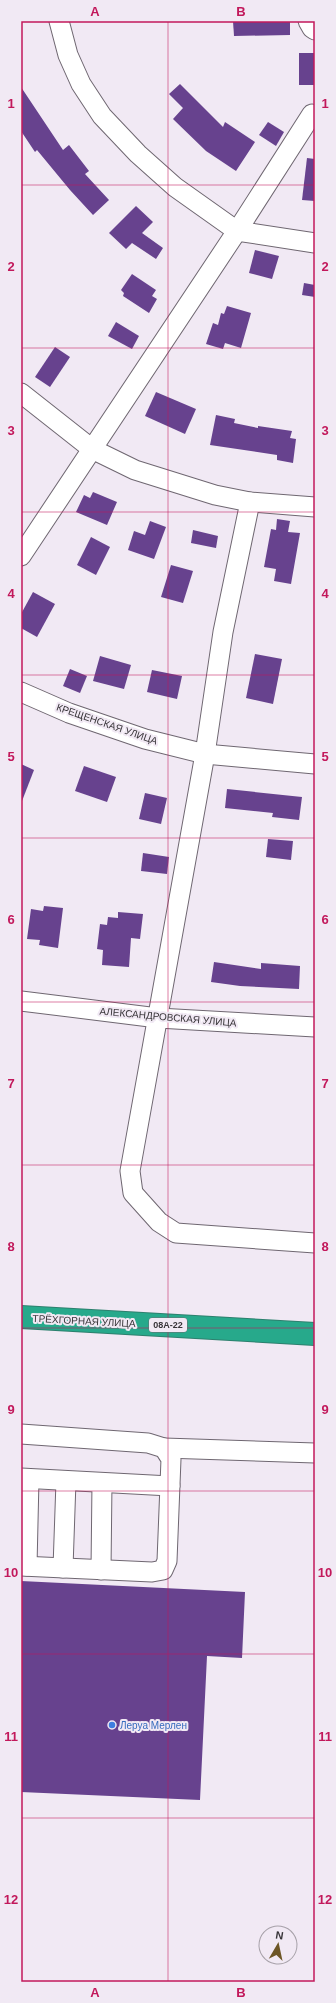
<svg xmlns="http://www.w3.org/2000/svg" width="336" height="2003" viewBox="0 0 336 2003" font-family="Arial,sans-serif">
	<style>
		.building { fill: #67428e }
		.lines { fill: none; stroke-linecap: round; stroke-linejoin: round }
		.minor-casing { stroke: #6f6771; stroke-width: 21 }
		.highway-casing { stroke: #2d806e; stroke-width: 24 }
		.minor { stroke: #fff; stroke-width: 19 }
		.highway { stroke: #27a98b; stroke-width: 22 }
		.grid { fill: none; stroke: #c2185b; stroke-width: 1; stroke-opacity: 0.55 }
		.shop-dot { fill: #3f7fe0; stroke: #f1e9f4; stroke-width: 1.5 }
		.labels { text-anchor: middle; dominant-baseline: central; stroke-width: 4; stroke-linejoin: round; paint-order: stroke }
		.shield { fill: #f1e9f4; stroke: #6f6a70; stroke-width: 1 }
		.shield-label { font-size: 9px; font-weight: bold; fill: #373438 }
		.street-label { font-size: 10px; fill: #373438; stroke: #f1e9f4 }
		.shop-label { font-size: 10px; fill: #366cbe; stroke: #f1e9f4; text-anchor: start }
		.neatline { fill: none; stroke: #c2185b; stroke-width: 1.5 }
		.grid-label { font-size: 13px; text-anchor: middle; font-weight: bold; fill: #c2185b }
	</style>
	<rect width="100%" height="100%" fill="#f1e9f4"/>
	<g class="building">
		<polygon points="233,21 290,21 290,35 234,36"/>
		<rect x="299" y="53" width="16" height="32"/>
		<polygon points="180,84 223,127 225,122 255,142 236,171 206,151 173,119 183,108 169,94"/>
		<polygon points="21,87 63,150 69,145 89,171 85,174 109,200 93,215 70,190 37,150 35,152 21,131"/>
		<polygon points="268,122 284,132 276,146 259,135"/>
		<polygon points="307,158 315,159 315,201 302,200"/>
		<polygon points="136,206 153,222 142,233 163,248 156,259 132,243 126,249 109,233"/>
		<polygon points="255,250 279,256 272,279 249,273"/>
		<polygon points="132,274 156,290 152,296 157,299 149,313 123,296 124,293 121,290"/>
		<polygon points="304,283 315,285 315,297 302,295"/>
		<polygon points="227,306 251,313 241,348 225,343 223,349 206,344 213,323 218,325 221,313 224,314"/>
		<polygon points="116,322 139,336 132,349 108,336"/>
		<polygon points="55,347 70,357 50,387 35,377"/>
		<polygon points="156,392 196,409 185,434 145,416"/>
		<polygon points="216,415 235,419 234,423 258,428 258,426 292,431 290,438 296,439 293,463 277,460 277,455 210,445"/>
		<polygon points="93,492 117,502 107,525 76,512 84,495 90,498"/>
		<polygon points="277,519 290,521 288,532 300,533 291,584 274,581 276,569 264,567 271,529 276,530"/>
		<polygon points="150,521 166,527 154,559 128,550 134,531 145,535"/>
		<polygon points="193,530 218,536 216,548 191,543"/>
		<polygon points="91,537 110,547 96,575 77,565"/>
		<polygon points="171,565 193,571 183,603 161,597"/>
		<polygon points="33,592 55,604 37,637 21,628 21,614"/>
		<polygon points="255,654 282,659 273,704 246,698"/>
		<polygon points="100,656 131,665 124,689 93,681"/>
		<polygon points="70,669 87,676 80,693 63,686"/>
		<polygon points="152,670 182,676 177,699 147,692"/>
		<polygon points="21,764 34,770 22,801 21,801"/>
		<polygon points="84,766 116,777 107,802 75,791"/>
		<polygon points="227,789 302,797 299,820 272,817 273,813 225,808"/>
		<polygon points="145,793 167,798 161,824 139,819"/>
		<polygon points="268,839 293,841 291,860 266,857"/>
		<polygon points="143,853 169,857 167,874 141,871"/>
		<polygon points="44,906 63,908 58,948 39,945 40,940 27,939 31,909 43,911"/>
		<polygon points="118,912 143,914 140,939 131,938 129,967 102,965 103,950 97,949 100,924 107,925 108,917 118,918"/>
		<polygon points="214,962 261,969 261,963 300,966 299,989 240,986 211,982"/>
		<polygon points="21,1581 245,1592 242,1658 207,1656 200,1800 21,1792"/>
	</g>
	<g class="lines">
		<g class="minor-casing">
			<g id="minor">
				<polyline points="59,21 68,55 81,84 102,116 138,154 175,187 237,231 315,243"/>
				<polyline points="308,21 312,28 315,30"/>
				<polyline points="21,393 92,449 135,470 215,495 250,502 315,507"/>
				<polyline points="250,502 223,632 205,754 130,1171 133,1193 159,1222 176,1233 315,1243"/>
				<polyline points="21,556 237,231 312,114"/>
				<polyline points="21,692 69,713 145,739 205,754 315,764"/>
				<polyline points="21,1001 158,1018 315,1027"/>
				<polyline points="21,1434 148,1443 164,1448 171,1459 167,1561 163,1570 152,1572 21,1566"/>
				<polyline points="164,1448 315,1453"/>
				<polyline points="21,1478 170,1486"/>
				<polyline points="27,1566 29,1479"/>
				<polyline points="63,1568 66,1481"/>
				<polyline points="101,1570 102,1483"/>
			</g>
		</g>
		<g class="highway-casing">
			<polyline id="highway" points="21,1317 315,1334"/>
		</g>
		<use href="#minor" class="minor"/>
		<use href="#highway" class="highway"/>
	</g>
	<path class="grid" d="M168,21v1961M21,185h294M21,348h294M21,512h294M21,675h294M21,838h294M21,1002h294M21,1165h294M21,1328h294M21,1491h294M21,1654h294M21,1818h294"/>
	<circle class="shop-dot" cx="112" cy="1725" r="4"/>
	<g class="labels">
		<rect class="shield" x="149" y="1318" width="38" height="14" rx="3"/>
		<g class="shield-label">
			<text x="168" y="1325">08А-22</text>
		</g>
		<g class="street-label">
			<text transform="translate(107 724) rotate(19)">КРЕЩЕНСКАЯ УЛИЦА</text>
			<text transform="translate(168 1017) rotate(5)">АЛЕКСАНДРОВСКАЯ УЛИЦА</text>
			<text transform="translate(84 1321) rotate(3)">ТРЁХГОРНАЯ УЛИЦА</text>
		</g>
		<g class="shop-label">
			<text x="120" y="1725">Леруа Мерлен</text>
		</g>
	</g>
	<rect width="336" height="2003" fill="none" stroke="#f1e9f4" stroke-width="44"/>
	<g transform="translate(278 1945) rotate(9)"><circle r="19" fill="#f1e9f4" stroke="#a7a1a9"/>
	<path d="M0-3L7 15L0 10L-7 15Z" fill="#6d5626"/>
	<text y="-6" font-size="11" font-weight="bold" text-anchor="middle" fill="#373438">N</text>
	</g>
	<rect x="22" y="22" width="292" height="1959" class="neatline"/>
	<g class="grid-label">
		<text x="95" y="16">A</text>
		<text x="241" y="16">B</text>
		<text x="11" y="108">1</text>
		<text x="325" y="108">1</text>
		<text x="11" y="271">2</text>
		<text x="325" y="271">2</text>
		<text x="11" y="435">3</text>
		<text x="325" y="435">3</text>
		<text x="11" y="598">4</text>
		<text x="325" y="598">4</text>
		<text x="11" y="761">5</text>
		<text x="325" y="761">5</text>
		<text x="11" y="924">6</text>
		<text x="325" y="924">6</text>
		<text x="11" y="1088">7</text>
		<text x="325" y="1088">7</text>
		<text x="11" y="1251">8</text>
		<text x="325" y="1251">8</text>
		<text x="11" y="1414">9</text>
		<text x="325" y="1414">9</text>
		<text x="11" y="1577">10</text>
		<text x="325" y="1577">10</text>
		<text x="11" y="1741">11</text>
		<text x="325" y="1741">11</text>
		<text x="11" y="1904">12</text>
		<text x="325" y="1904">12</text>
		<text x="95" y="1997">A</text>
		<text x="241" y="1997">B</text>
	</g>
</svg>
